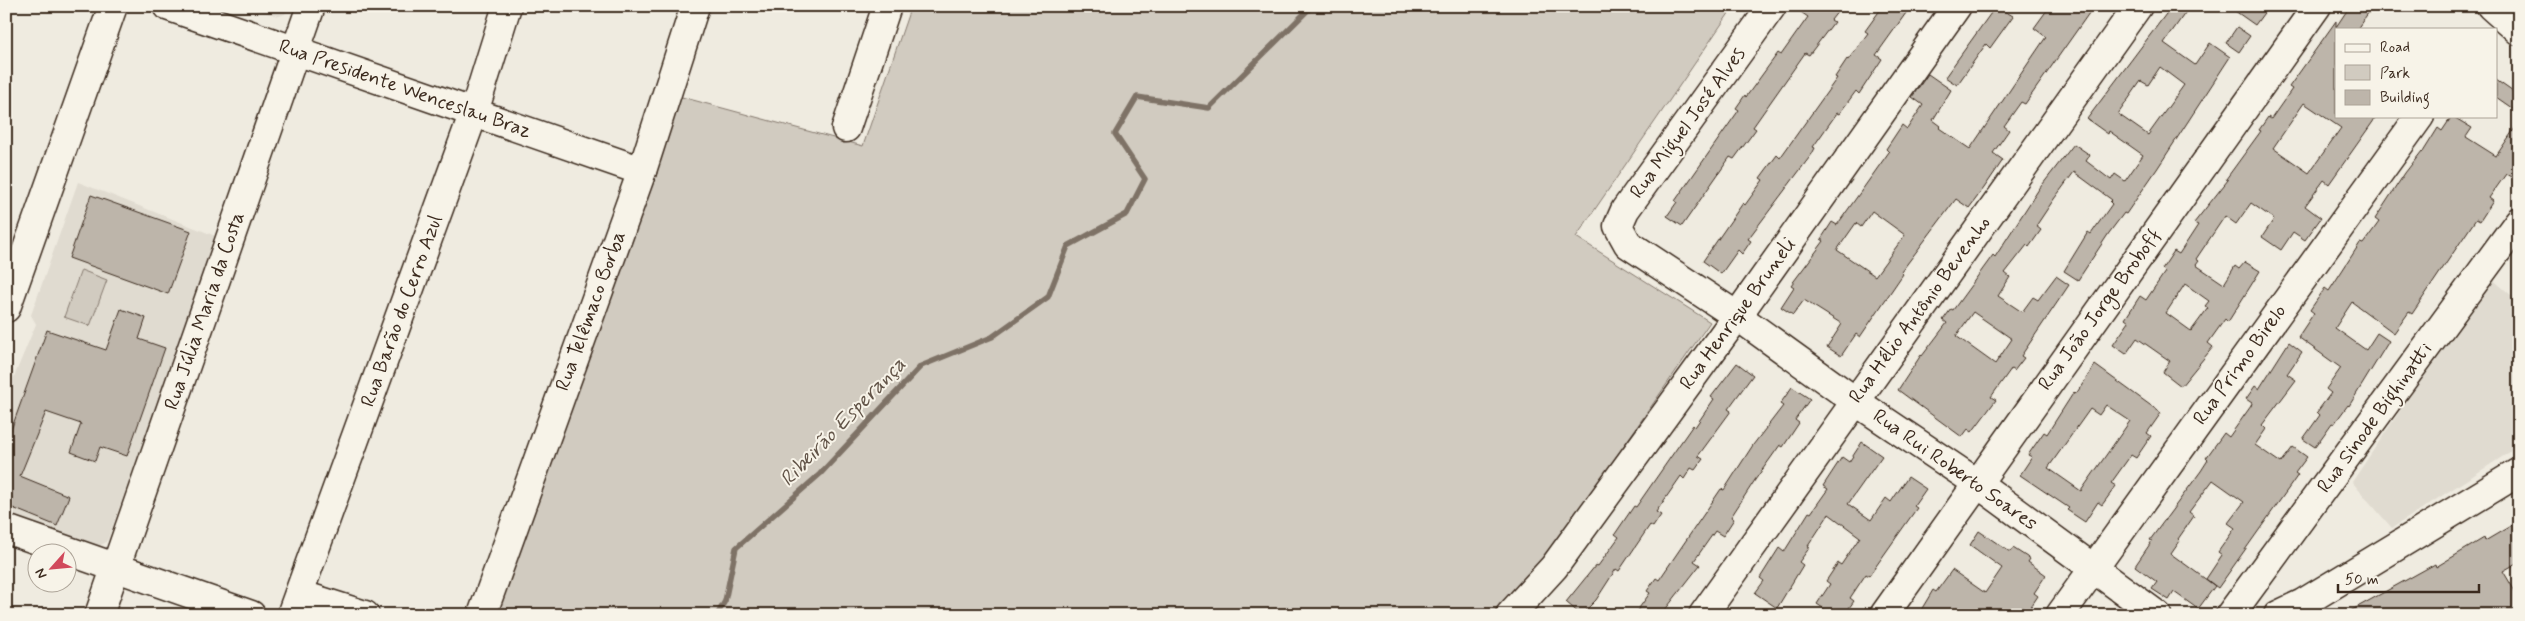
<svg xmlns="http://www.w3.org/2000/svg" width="2525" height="621" viewBox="0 0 2525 621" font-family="Mynerve,sans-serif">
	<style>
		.built { fill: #e0dbd0 }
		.green { fill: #d1cbc0; stroke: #867a6f }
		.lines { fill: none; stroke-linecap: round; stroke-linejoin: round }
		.stream { stroke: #7e7266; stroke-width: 5.5 }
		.building { fill: #bdb5aa; stroke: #3b2a1e; fill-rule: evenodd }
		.minor-casing { stroke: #3b2a1e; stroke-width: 31 }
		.minor { stroke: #f7f3e8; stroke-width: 28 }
		.labels { text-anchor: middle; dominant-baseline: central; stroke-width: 4; stroke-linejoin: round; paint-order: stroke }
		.street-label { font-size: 20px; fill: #3b2a1e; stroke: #f7f3e8 }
		.water-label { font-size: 21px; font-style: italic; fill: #625448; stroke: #f7f3e8 }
	</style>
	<rect width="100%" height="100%" fill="#efebe0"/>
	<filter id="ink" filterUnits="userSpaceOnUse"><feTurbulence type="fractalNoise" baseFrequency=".02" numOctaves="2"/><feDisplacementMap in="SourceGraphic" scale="10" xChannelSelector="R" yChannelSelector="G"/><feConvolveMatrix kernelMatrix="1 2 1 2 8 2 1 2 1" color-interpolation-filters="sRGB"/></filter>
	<g filter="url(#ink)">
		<g class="built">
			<polygon points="240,6 290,6 285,14 279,16"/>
			<polygon points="78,182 218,237 108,539 105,543 97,547 6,514 6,396 36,324 31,315"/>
			<polygon points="2490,277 2519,302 2519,446 2392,528 2352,482"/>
		</g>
		<g class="green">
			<polygon points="911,6 1734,6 1576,237 1710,322 1544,560 1491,615 494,615 655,175 678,96 863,146"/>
			<polygon points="81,270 107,280 90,326 64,317"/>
		</g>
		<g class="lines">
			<polyline class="stream" points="717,615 725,601 736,548 820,474 921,366 992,337 1048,297 1068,246 1127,214 1145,179 1115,134 1137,97 1209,108 1312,6"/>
		</g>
		<g class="building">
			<polygon points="1792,6 1842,6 1831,20 1834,22 1809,55 1805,53 1753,127 1756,129 1734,159 1730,157 1682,226 1667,216 1677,202 1675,201 1739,110 1736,108 1745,95 1746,97 1778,53 1781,55 1808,17"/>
			<polygon points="1883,6 1911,6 1876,55 1882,59 1859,94 1856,91 1839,114 1837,113 1813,147 1815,148 1812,154 1748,239 1751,241 1742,254 1738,250 1721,274 1703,261 1743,203 1745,205 1763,180 1760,178 1777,155 1780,158 1837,78 1835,77 1847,59 1848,60 1868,33 1865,31"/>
			<polygon points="1996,6 2013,16 1990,48 1986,44 1957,85 1945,77"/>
			<path d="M2050,6h44l-69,98 -4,-2 -17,24 5,4 -16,23 10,7 -19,28 -15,20 -13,-9 -55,73 2,2 -43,63 -4,-3 -15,22 -14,-9 15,-23 -38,-24 -11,15 -12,-8 13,-20 -3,-2 33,-44 -3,-2 11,-17 5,3 52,-73 -3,-3 16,-24 5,4 16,-24 -11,-8 16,-23 23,16 -18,30 8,6 -2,2 31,21 76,-112 -12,-9zM1872,211l33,24 -30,41 -38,-26 19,-27 5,4z"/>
			<path d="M2172,6h18l-26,37 31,22 15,-22 20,14 -73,112 -31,45 -2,-1 -15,20 -31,47 -14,-9 24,-39 3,2 21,-30 -2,-2 2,-2 -38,-28 -20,27 -18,27 5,4 -12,17 -2,-2 -22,28 5,4 -12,19 24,16 11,-15 5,3 18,-24 13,9 -48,71 3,2 -10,13 -3,-2 -20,28 5,3 -24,32 -4,-3 -6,8 -64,-47 23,-35 1,1 25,-33 -4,-3 8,-11 2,1 40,-55 2,2 44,-68 35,-45 16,11 -4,6 25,19 4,-6 10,7 18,-26 -34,-24 -1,3 -21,-15zM2160,67l24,18 -36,50 -30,-21 23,-33 7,4zM1973,312l39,27 -17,25 -39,-28z"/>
			<polygon points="2228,6 2269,6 2255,25"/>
			<path d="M2350,6h23l-16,23h-21v87h41l-48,68 -5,-4 -19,26 16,12 -16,22 -12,-8 -12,18 -19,-13 12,-18 -23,-16 -15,21 -11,-8 -29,43 3,2 -3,4 28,19 11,-18 4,3 6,-7 15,9 -32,51 -3,-3 -17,24 5,4 -32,39 -18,-14 7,-11 -33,-23 -11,16 -13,-9 16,-23 -4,-3 15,-23 6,4 19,-28 -3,-3 12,-18 5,3 19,-29 -4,-2 34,-43 -2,-1 35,-48 -2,-1 9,-13 3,2 21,-30 -3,-2 15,-21 32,-45v6zM2304,103l37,25 -32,45 -36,-25zM2185,284l24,17 -4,5 3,2 -17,23 -25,-18z"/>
			<polygon points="2237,27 2250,36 2239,52 2226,43"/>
			<polygon points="2496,80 2519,96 2519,113 2496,97"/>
			<polygon points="2452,116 2472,128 2466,137 2496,156 2519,122 2519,167 2511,177 2506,174 2489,198 2493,201 2480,221 2476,219 2412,314 2409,312 2394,333 2352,302 2335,328 2366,350 2377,333 2389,341 2349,406 2348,405 2334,424 2332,423 2315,447 2303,439 2320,415 2317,412 2331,393 2326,389 2341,368 2298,337 2314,313 2310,310 2325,288 2329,291 2360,243 2363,244 2379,222 2375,219 2405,173 2422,151 2423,152 2438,128 2442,131"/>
			<polygon points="91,195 191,231 168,294 69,258"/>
			<polygon points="121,309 146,318 139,339 165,348 127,456 100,447 95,461 71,452 81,424 46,412 20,476 69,496 57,526 8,506 6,509 6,444 47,330 106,350"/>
			<polygon points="2289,342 2302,352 2287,374 2296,380 2262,425 2266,429 2255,445 2281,463 2293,447 2307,457 2295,473 2298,475 2218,588 2206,579 2222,555 2218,552 2235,528 2228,523 2244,502 2213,480 2189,512 2194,516 2178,539 2180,541 2171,554 2215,586 2198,609 2174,592 2169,600 2152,589 2157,582 2135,566 2152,541 2150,540 2201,471 2208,460 2206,458 2224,433 2229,437 2251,406 2252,403 2246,399 2255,386 2259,389"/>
			<polygon points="1737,363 1753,375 1728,409 1731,411 1698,456 1703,459 1695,470 1691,468 1684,479 1681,476 1656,512 1661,515 1653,527 1650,525 1619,571 1616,569 1596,600 1581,615 1566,602 1596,565 1598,566 1619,537 1615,534 1634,506 1636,507 1693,425 1695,427 1714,399 1711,397"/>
			<path d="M2095,365l66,48 -14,20 4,3 -15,22 -5,-3 -20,28 5,3 -14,19 -4,-3 -13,20 -18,-12 2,-2 -49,-33 12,-18 -4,-2 16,-23 3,2 27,-42 2,2zM2106,405l24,16 -49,70 -33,-23 42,-59 9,6z"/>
			<polygon points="1792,387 1810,399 1795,420 1799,423 1783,447 1780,445 1755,480 1731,517 1734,519 1723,536 1715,531 1694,561 1700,565 1661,615 1634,615 1650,593 1647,591 1656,578 1659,580 1721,489 1724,490 1753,445 1783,406 1780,404"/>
			<polygon points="1862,442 1882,456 1848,504 1871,520 1886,498 1891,502 1908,477 1926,489 1914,506 1917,508 1869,576 1866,574 1850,598 1854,601 1844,615 1833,615 1817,604 1830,584 1826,581 1838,563 1841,565 1860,537 1829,514 1808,546 1810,547 1799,562 1803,565 1777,608 1755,593 1764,581 1760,578 1779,548 1784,552 1809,512 1811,513 1828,489 1823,486 1842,457 1849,462"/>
			<polygon points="2519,521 2519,562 2503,571 2519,598 2519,611 2513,615 2343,615 2435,564 2436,567 2484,538 2485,541"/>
			<polygon points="1979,531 2010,552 2013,548 2030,559 2028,562 2046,575 2034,593 2038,596 2028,611 2022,607 2017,615 1918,615 1933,590 1936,592 1952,570 1985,593 2002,568 1970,545"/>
		</g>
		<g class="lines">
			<g class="minor-casing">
				<g id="minor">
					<polyline points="167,6 642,171"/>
					<polyline points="1772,6 1625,210 1618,226 1628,244 1737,316 1855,401 1977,483 2157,615"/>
					<polyline points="2491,6 2519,31"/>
					<polyline points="846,128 887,6"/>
					<polyline points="6,308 113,6"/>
					<polyline points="6,529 251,615"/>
					<polyline points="299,594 365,615"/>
					<polyline points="99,615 311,6"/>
					<polyline points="291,615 474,112 507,6"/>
					<polyline points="482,615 642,171 695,6"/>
					<polyline points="1510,615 1554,567 1737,316 1957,6"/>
					<polyline points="1703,615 2138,6"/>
					<polyline points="1884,615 2317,6"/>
					<polyline points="2060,615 2420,116"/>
					<polyline points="2230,615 2519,221"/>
					<polyline points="2278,615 2303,603 2519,472"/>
				</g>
			</g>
			<use href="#minor" class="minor"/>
		</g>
	</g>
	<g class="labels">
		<g class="street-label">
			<text transform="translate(405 89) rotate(19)">Rua Presidente Wenceslau Braz</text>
			<text transform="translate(1688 123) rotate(-54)">Rua Miguel José Alves</text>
			<text transform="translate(1920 310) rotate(-54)">Rua Hélio Antônio Bevenho</text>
			<text transform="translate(2100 310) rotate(-54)">Rua João Jorge Broboff</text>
			<text transform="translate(205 311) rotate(-71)">Rua Júlia Maria da Costa</text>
			<text transform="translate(402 311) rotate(-70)">Rua Barão do Cerro Azul</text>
			<text transform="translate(591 311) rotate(-70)">Rua Telêmaco Borba</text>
			<text transform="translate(1738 314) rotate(-54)">Rua Henrique Bruneli</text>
			<text transform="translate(2240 365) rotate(-54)">Rua Primo Birelo</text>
			<text transform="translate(2375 418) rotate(-54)">Rua Sinode Bighinatti</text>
			<text transform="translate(1955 470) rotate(35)">Rua Rui Roberto Soares</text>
		</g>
		<g class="water-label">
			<text transform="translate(843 422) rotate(-46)">Ribeirão Esperança</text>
		</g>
	</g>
	<rect width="2525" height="621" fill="none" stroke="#f7f3e8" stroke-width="25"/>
	<rect x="12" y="12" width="2500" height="596" fill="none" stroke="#3b2a1e" stroke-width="2" filter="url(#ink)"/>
	<rect x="2335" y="28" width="162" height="90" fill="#f7f3e8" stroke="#aca397"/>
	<rect x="2345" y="44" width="25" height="8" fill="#f7f3e8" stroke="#aca397"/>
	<text x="2380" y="52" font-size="15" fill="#3b2a1e">Road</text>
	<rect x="2345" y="65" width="25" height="15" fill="#d1cbc0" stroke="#aca397"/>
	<text x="2380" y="78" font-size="15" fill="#3b2a1e">Park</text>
	<rect x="2345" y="90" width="25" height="15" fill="#bdb5aa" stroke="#aca397"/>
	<text x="2380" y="102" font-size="15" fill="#3b2a1e">Building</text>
	<g transform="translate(52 568) rotate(243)"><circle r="24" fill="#f7f3e8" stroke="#aca397"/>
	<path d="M0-4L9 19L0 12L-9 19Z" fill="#d1495b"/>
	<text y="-8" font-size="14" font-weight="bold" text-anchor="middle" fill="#3b2a1e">N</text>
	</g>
	<path d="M2338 584v8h141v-8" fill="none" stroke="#3b2a1e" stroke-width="2.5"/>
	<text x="2345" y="584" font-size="15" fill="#3b2a1e" stroke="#f7f3e8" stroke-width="4" paint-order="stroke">50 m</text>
</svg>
